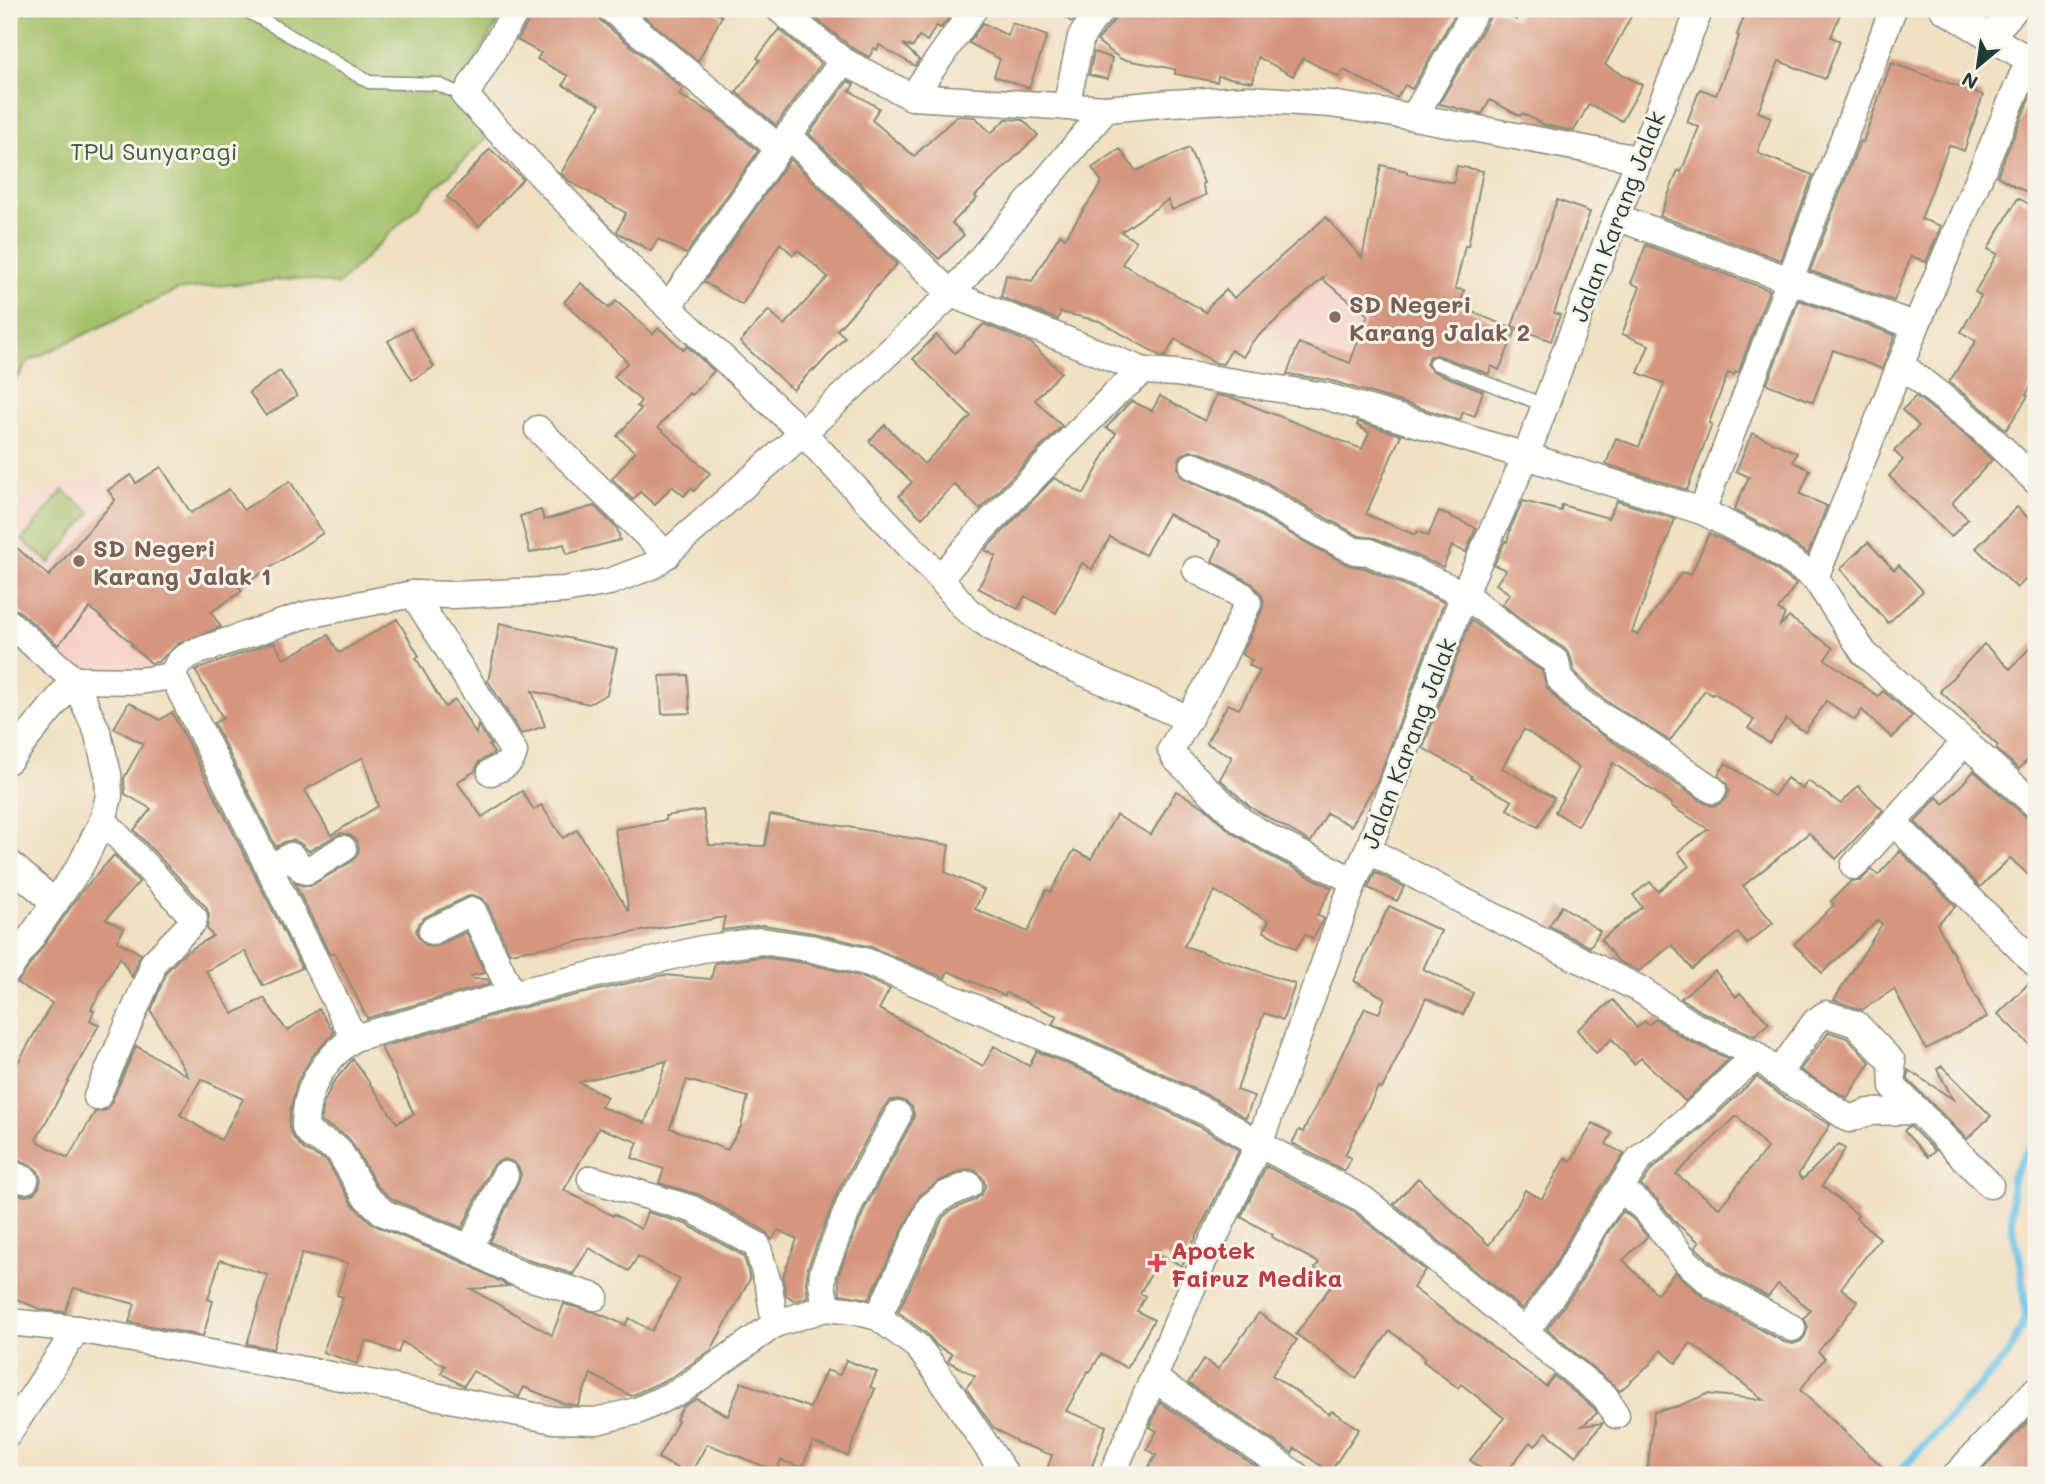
<svg xmlns="http://www.w3.org/2000/svg" width="2045" height="1484" viewBox="0 0 2045 1484" font-family="Mali,sans-serif">
	<style>
		.built { fill: #f7d1c8 }
		.green { fill: #a4c169; stroke: #627f4e; stroke-width: 2 }
		.lines { fill: none; stroke-linecap: round; stroke-linejoin: round }
		.stream { stroke: #69c1e6; stroke-width: 8 }
		.building { fill: #d6957e; fill-rule: evenodd }
		.service-casing { stroke: #888e7a; stroke-width: 15 }
		.minor-casing { stroke: #888e7a; stroke-width: 29 }
		.service { stroke: #fff; stroke-width: 12 }
		.minor { stroke: #fff; stroke-width: 26 }
		.education-dot { fill: #8d6e63; stroke: #f7f3e8; stroke-width: 2.5 }
		.health-dot { fill: #e0444e; stroke: #f7f3e8; stroke-width: 2.5 }
		.labels { text-anchor: middle; dominant-baseline: central; stroke-width: 6; stroke-linejoin: round; paint-order: stroke }
		.park-label { font-size: 24px; fill: #405e41; stroke: #f7f3e8 }
		.street-label { font-size: 24px; fill: #1f3d34; stroke: #f7f3e8 }
		.education-label { font-size: 24px; font-weight: bold; fill: #785e54; stroke: #f7f3e8; text-anchor: start }
		.health-label { font-size: 24px; font-weight: bold; fill: #be3a42; stroke: #f7f3e8; text-anchor: start }
	</style>
	<rect width="100%" height="100%" fill="#f7f3e8"/>
	<filter id="ink" filterUnits="userSpaceOnUse"><feTurbulence type="fractalNoise" baseFrequency=".0143" numOctaves="2"/><feDisplacementMap in="SourceGraphic" scale="14" xChannelSelector="R" yChannelSelector="G"/><feConvolveMatrix kernelMatrix="1 2 1 2 8 2 1 2 1" color-interpolation-filters="sRGB"/></filter>
	<filter id="wash" filterUnits="userSpaceOnUse"><feTurbulence type="fractalNoise" baseFrequency=".00686" numOctaves="4" result="noise"/><feDisplacementMap in="SourceGraphic" scale="28" xChannelSelector="R" yChannelSelector="G"/><feGaussianBlur stdDeviation="1.57" result="paint"/><feColorMatrix in="noise" values="0 0 0 0 0 0 0 0 0 0 0 0 0 0 0 0 0 1.4 0 .05"/><feComposite in="paint" operator="in"/></filter>
	<g filter="url(#wash)">
		<rect width="100%" height="100%" fill="#f0dfc1"/>
		<g class="built">
			<polygon points="1328,210 1362,242 1450,340 1442,362 1448,365 1429,418 1328,383 1338,357 1271,332 1211,302 1228,287 1234,294"/>
			<polygon points="98,474 194,639 177,654 153,667 127,672 71,667 9,616 9,506"/>
		</g>
		<g class="green">
			<polygon points="9,9 507,9 458,86 487,137 338,285 297,278 177,290 29,361 9,390"/>
			<polygon points="63,490 91,513 50,563 22,540"/>
		</g>
		<g class="lines">
			<polyline class="stream" points="1896,1475 2008,1355 2026,1317 2021,1265 2012,1226 2012,1178 2027,1150 2036,1146"/>
		</g>
		<g id="blocks">
			<g class="building">
				<polygon points="533,9 596,9 597,15 601,21 683,89 679,95 712,113 758,151 686,254 658,239 651,251 618,233 617,231 626,213 569,181 561,173 600,105 563,85 568,76 537,59 541,53 517,40 531,17"/>
				<polygon points="635,9 708,9 722,16 698,61"/>
				<polygon points="804,9 955,9 941,28 936,26 927,41 919,36 913,47 903,44 919,60 915,66 879,45 877,50 874,48 869,57 852,48"/>
				<polygon points="1054,9 1082,9 1072,22"/>
				<polygon points="1118,9 1458,9 1412,89 1405,85 1397,98 1344,70 1339,77 1303,58 1293,76 1258,57 1253,82 1218,76 1217,82 1175,74 1175,69 1121,59 1097,41 1115,19"/>
				<polygon points="1492,9 1496,9 1516,20 1522,9 1635,9 1605,65 1642,85 1622,121 1589,104 1574,131 1544,125 1522,113 1520,116 1490,100 1482,114 1439,104 1490,17"/>
				<polygon points="1747,9 1842,9 1831,37 1840,41 1825,79 1779,61 1758,112 1771,117 1757,153 1813,175 1781,260 1660,216 1678,170 1681,172 1699,127 1687,122 1700,89 1716,95 1739,36 1737,35"/>
				<polygon points="983,23 1008,36 1012,23 1047,36 1029,88 994,76 1000,59 969,43"/>
				<polygon points="779,29 821,64 776,125 736,92 760,60 757,58"/>
				<polygon points="1094,52 1112,58 1108,79 1089,75"/>
				<polygon points="1891,63 1983,95 1964,151 1949,145 1921,219 1941,226 1926,262 1911,256 1894,301 1810,271 1860,141 1863,142"/>
				<polygon points="848,81 854,84 850,91 879,108 872,120 914,156 957,116 975,117 991,133 1006,119 1023,120 1038,135 975,196 977,198 952,223 964,235 939,259 809,134"/>
				<polygon points="2036,83 2036,177 2028,193 1997,176"/>
				<polygon points="1189,148 1204,183 1202,184 1206,195 1172,210 1168,200 1121,232 1136,241 1122,264 1206,312 1209,306 1226,290 1234,298 1326,217 1362,258 1381,165 1407,171 1407,174 1454,183 1457,166 1483,171 1468,246 1465,246 1455,289 1464,290 1460,307 1516,330 1499,370 1491,366 1489,374 1437,355 1430,356 1426,364 1432,371 1483,391 1475,416 1463,412 1460,420 1329,380 1287,374 1299,343 1350,363 1368,315 1323,280 1324,277 1253,341 1243,357 1231,350 1223,364 1216,363 1175,339 1165,357 1161,356 1099,321 1060,312 1058,320 1001,297 1006,275 1032,281 1060,234 1065,238 1102,182 1092,168 1120,149 1136,171"/>
				<polygon points="490,149 523,179 479,226 447,197"/>
				<polygon points="790,159 897,264 837,330 845,337 814,371 813,369 793,390 740,342 769,310 784,325 828,277 798,250 793,255 780,243 742,305 704,282"/>
				<polygon points="2018,198 2036,208 2036,377 2026,395 2028,396 2006,430 1988,413 1949,382 1976,341 1961,332 1981,296 1975,292 1997,254 1988,249"/>
				<polygon points="1557,200 1590,212 1554,313 1560,315 1551,341 1512,326"/>
				<polygon points="1646,245 1769,290 1738,373 1735,372 1734,375 1728,373 1709,423 1712,424 1687,490 1606,464 1616,438 1639,447 1664,383 1638,373 1649,345 1622,334 1640,287 1631,283"/>
				<polygon points="581,283 609,308 616,301 653,334 659,328 684,350 687,346 714,371 692,395 689,393 658,427 710,473 694,491 691,488 684,496 672,486 655,505 640,492 633,500 612,479 635,452 617,436 641,409 637,406 641,401 614,377 628,362 564,302"/>
				<polygon points="1799,300 1895,335 1882,369 1833,350 1813,402 1767,384"/>
				<polygon points="984,324 1031,343 1061,372 1035,400 1062,426 980,509 954,484 922,518 899,496 912,482 869,441 885,425 924,464 971,416 913,359 936,335 955,353"/>
				<polygon points="411,328 434,367 412,380 388,341"/>
				<polygon points="280,371 297,396 266,416 249,392"/>
				<polygon points="1216,395 1233,398 1362,449 1369,433 1357,425 1358,422 1401,435 1366,514 1415,535 1417,531 1428,536 1439,511 1476,528 1466,552 1452,546 1443,567 1375,538 1359,536 1315,512 1252,474 1199,452 1191,451 1183,454 1179,459 1178,468 1181,476 1187,480 1237,502 1299,539 1348,565 1365,568 1444,602 1378,780 1351,826 1327,813 1311,842 1250,807 1220,779 1232,757 1206,743 1228,704 1239,709 1260,671 1249,665 1252,660 1242,654 1262,610 1264,601 1261,594 1251,583 1212,561 1221,541 1168,514 1145,555 1110,537 1092,569 1082,563 1056,613 1025,596 1018,609 978,588 996,556 985,550 1054,478 1084,494 1116,433 1106,428 1127,405 1132,401 1152,411 1160,396 1205,421"/>
				<polygon points="1916,396 1968,437 1992,460 1952,503 1968,519 1951,537 1889,476 1903,460 1894,451 1919,426 1902,410"/>
				<polygon points="1752,433 1797,453 1793,462 1810,470 1800,494 1827,506 1808,554 1776,532 1734,510 1749,477 1736,471"/>
				<polygon points="161,467 191,513 229,489 243,510 290,481 323,533 239,588 242,591 211,612 221,627 179,643 158,662 151,663 131,645 133,644 90,608 58,645 19,611 9,606 9,541 49,576 115,500 108,490 131,475 136,483"/>
				<polygon points="1523,501 1561,511 1562,505 1608,518 1617,501 1675,519 1632,632 1638,635 1682,572 1691,575 1709,533 1761,559 1796,584 1778,610 1785,614 1779,627 1789,617 1833,648 1825,659 1878,696 1883,691 1912,716 1892,738 1862,710 1855,720 1826,701 1805,732 1786,719 1769,743 1748,728 1754,720 1714,693 1712,695 1705,690 1670,741 1608,702 1590,688 1574,671 1571,658 1565,649 1530,626 1502,604 1510,594 1496,584 1506,570 1494,565 1505,541 1507,542 1511,527"/>
				<polygon points="594,506 617,528 620,540 567,554 564,544 530,553 520,516 541,510 544,520"/>
				<polygon points="2017,507 2036,526 2036,569 2017,588 1976,548"/>
				<polygon points="1868,542 1894,570 1899,565 1923,591 1888,623 1840,569"/>
				<path d="M397,619l22,37 -3,2 29,49 10,-7 21,34 2,-9 13,20 -2,1 5,7 -15,9 -4,9 -18,11 25,35 40,-26 12,19 7,-5 22,33 14,-8 52,82 -14,-83 51,-9 -1,-4 38,-6 6,35 56,1 5,-31 84,13 95,17 -4,27 39,18 -9,19 53,23 18,-42 5,2 23,-42 17,9 25,-44 35,20 25,-44 28,16 28,26 34,21 66,34 -15,27 7,4 -11,20 -8,-5 -9,15 -33,-18 6,-10 -54,-30 -31,55 111,38 -12,36 -19,-7 -27,77 17,6 -8,22 -29,-18 -110,-53 -55,-23 5,-8 -51,-23 -1,3 -57,-25 -3,7 -74,-31 -58,-14 -50,-8 -41,5 3,-13 -215,36 -23,-49 -6,-6 -8,-3 -6,2 -42,20 -6,6 -3,8 2,6 6,7 8,3 7,-2 27,-13 19,41 -14,3 1,3h15l3,5 -123,34 -32,-65 -5,2 -36,-73 9,4h7l41,-24 6,-6 2,-7 -2,-8 -6,-5 -9,-3 -7,3 -26,15 -9,-8 -7,-3 -9,2 -8,5 -62,-124 9,-5 -28,-48 79,-28 10,17 44,-24 11,18zM363,757l15,49 -47,29 -26,-45z"/>
				<polygon points="1471,620 1511,651 1542,671 1547,688 1570,713 1705,803 1712,806 1719,804 1726,798 1729,791 1727,784 1718,775 1726,763 1774,796 1787,778 1802,789 1808,781 1841,804 1858,786 1883,810 1836,859 1809,833 1743,886 1773,923 1747,944 1738,933 1692,969 1672,945 1639,971 1618,961 1601,940 1642,907 1633,895 1650,882 1658,891 1689,866 1678,852 1708,829 1671,806 1672,804 1613,763 1578,826 1555,812 1579,768 1524,729 1502,768 1554,798 1538,827 1507,809 1512,801 1471,778 1472,776 1423,748"/>
				<polygon points="500,623 617,649 607,694 589,704 532,691 545,726 521,734 488,681"/>
				<polygon points="2036,641 2036,751 2019,769 1996,749 1998,746 1940,691 1984,644 2010,669"/>
				<polygon points="688,675 690,713 662,714 660,676"/>
				<path d="M129,702l31,18 12,-8 130,256 -39,18 -18,-35 -39,20 27,43 31,-16 23,33 32,-22 15,24 -22,23 -15,26 -7,30 -1,14 4,11 11,13 23,11 25,43 22,21 89,37 46,24 -38,3 81,46 12,-31 31,8 30,13 4,-7 23,13 28,-51 -42,-24 -9,15 -40,-23 -16,26 -45,-14 -38,-18 29,-61 2,-7 -3,-7 -7,-6 -7,-2 -7,3 -6,6 -29,60 -70,-29 -15,-13 -26,-45 -6,-6 -24,-13 3,-19 8,-19 21,-25 44,64 17,-9 -33,-67 135,-38 147,-34 48,4 4,-16 46,-6 45,6 56,14 28,12 -11,20 104,57 11,-20 35,20 8,-15 57,24 108,53 37,22 -57,116 -20,-11 -22,38 5,3 -8,15 17,9 -27,48 -26,-14 -11,18 -2,-1 -22,40 40,15 -16,46 -8,-3 -3,6h-34l7,-20 -36,-13v-1l-23,-14 -27,-39 9,-12 -27,-15 4,-7 -15,-8 -10,-12 -29,-22 45,-95 10,-8 22,-9 7,-6 3,-8 -1,-6 -6,-8 -8,-3 -7,1 -24,11 -19,14 -51,104 -29,-5 -2,-18 27,-68 47,-86 2,-7 -2,-8 -6,-5 -8,-3 -8,2 -6,6 -47,86 -29,74 -2,16 2,14 -13,4 -9,-6 -3,-18 14,-38 -19,-9 -6,10 -7,-9 -65,-36 -41,-12 5,-14 -32,-11 6,-16 -39,-14 -35,62 49,26 1,-2 27,15 6,-17 39,12 58,32 6,23 -39,71 -37,26 -43,20 -40,-22 -13,31 -13,-1 -41,-17 -5,10 -46,-26 -9,15 -23,-13 4,-7 -43,-24 -4,11 -32,-13 -9,24 -34,-12 20,-55 -6,-2 11,-32 -46,-10 -29,96 -26,-5 21,-69 -48,-15 -12,39 5,2 -10,35 -74,-14 6,-18 -61,-16 -9,24 -23,-2 -33,-14v-78l8,-24 9,2 8,-3 5,-6 2,-8 -3,-8 -6,-5 -23,-9v-79l43,-75 -35,-20 66,-93 31,-35 25,27 -33,37 18,10 -7,12 24,13 -9,23 -12,-20 -29,52 3,2 -4,9 9,5 -63,115 32,18 27,-46 11,-2 5,-7 25,-57 52,30 -37,-65 16,-40 19,-19 27,-16 -6,-7 2,-14 -3,-8 -72,-77 17,-21 -26,-15 -1,-16 19,-34 -29,-16zM667,1061l-22,62 -44,-16 6,-10 -28,-15zM201,1079l42,20 -22,41 -41,-25zM687,1080l61,17 -7,29 -14,24 -57,-22z"/>
				<polygon points="1974,771 2026,817 2036,822 2036,882 2010,858 1980,887 1915,822 1937,797 1944,804"/>
				<polygon points="1900,851 1956,906 1937,924 1987,1017 1926,1049 1894,989 1862,1010 1834,1000 1882,924 1878,920 1822,973 1794,944 1834,905 1831,901 1851,881 1860,881 1872,869 1878,875"/>
				<polygon points="1375,872 1404,887 1397,901 1368,888"/>
				<polygon points="1389,906 1441,931 1423,969 1473,993 1463,1015 1426,998 1382,1089 1378,1087 1345,1155 1351,1158 1344,1171 1292,1143 1299,1130 1303,1132 1365,1008 1379,1013 1385,998 1354,981"/>
				<polygon points="1562,906 1600,931 1590,947 1549,926"/>
				<polygon points="1715,971 1736,997 1740,993 1769,1023 1755,1036 1702,1012 1681,998"/>
				<polygon points="2033,979 2036,979 2036,1051 1998,1014"/>
				<polygon points="1613,1000 1637,1028 1645,1021 1648,1025 1656,1019 1687,1040 1729,1059 1685,1101 1641,1058 1634,1064 1612,1039 1596,1053 1577,1030"/>
				<polygon points="1829,1032 1847,1038 1870,1062 1847,1098 1800,1070"/>
				<polygon points="1942,1066 1991,1116 1967,1139 1908,1080 1908,1070 1953,1099 1937,1069"/>
				<path d="M1757,1077l20,16 53,32 -32,50 5,4 36,-35 6,5 -23,37 36,29 -2,3 24,20 -39,50 17,14 -40,50 7,6 -25,32 91,85h-244l7,-63 25,-6 28,-12 57,6 -73,-57 -15,20 -15,-13 -11,14 -30,27 -73,-62 32,-44 27,-50 17,-24 11,9 13,17 -24,23 34,34 18,-22 30,27 79,43 9,2 8,-3 4,-5 3,-9 -4,-9 7,-8 -33,-26 -10,13 -46,-25 -27,-25 4,-5 -21,-17 -21,-26 -16,-14 11,-16 51,-42zM1737,1116l30,32 -48,60 -43,-34z"/>
				<polygon points="1593,1123 1612,1133 1606,1144 1624,1154 1580,1218 1553,1268 1522,1309 1394,1204 1418,1178 1489,1245 1518,1204 1525,1190 1542,1199 1565,1158 1571,1161"/>
				<polygon points="1908,1127 1911,1127 1935,1151 1928,1157 1904,1131"/>
				<polygon points="1266,1166 1354,1212 1425,1270 1413,1288 1546,1386 1554,1376 1594,1408 1597,1413 1582,1426 1603,1423 1576,1456 1546,1432 1535,1446 1530,1442 1504,1475 1490,1475 1470,1460 1504,1418 1461,1384 1458,1388 1423,1361 1425,1357 1390,1331 1356,1378 1296,1334 1334,1282 1315,1268 1319,1263 1272,1237 1273,1235 1241,1217"/>
				<polygon points="1259,1313 1297,1340 1272,1375 1329,1414 1332,1411 1359,1429 1330,1472 1295,1448 1292,1453 1188,1383 1204,1359 1218,1369"/>
				<polygon points="846,1360 877,1372 870,1387 875,1389 848,1456 813,1442 802,1468 781,1460 776,1471 707,1444 690,1475 658,1458 678,1421 676,1419 683,1407 697,1399 728,1416 741,1382 810,1408 826,1370 840,1375"/>
				<polygon points="1160,1402 1268,1475 1144,1475 1156,1455 1147,1449 1157,1431 1150,1427"/>
				<polygon points="2036,1413 2036,1475 1977,1475"/>
			</g>
		</g>
	</g>
	<g filter="url(#ink)">
		<use href="#blocks" fill-opacity="0" stroke="#888e7a" stroke-width="2"/>
		<g class="lines">
			<g class="service-casing">
				<g id="service">
					<polyline points="244,9 369,82 437,84 465,96"/>
					<polyline points="1435,363 1544,405"/>
				</g>
			</g>
			<g class="minor-casing">
				<g id="minor">
					<polyline points="517,9 465,96 668,307 803,433 940,578 967,610 991,627 1058,661 1189,719"/>
					<polyline points="611,9 779,148"/>
					<polyline points="779,9 843,61 912,97 1106,109"/>
					<polyline points="1943,9 2036,64"/>
					<polyline points="1990,37 2015,9"/>
					<polyline points="912,97 974,9"/>
					<polyline points="1066,107 1081,37 1091,22 1103,9"/>
					<polyline points="1414,117 1476,9"/>
					<polyline points="788,135 951,294 1144,371 1176,373 1325,396 1526,456 1702,511 1769,546 1815,578 1864,653 2036,805"/>
					<polyline points="1616,217 1916,326"/>
					<polyline points="668,307 779,148 843,61"/>
					<polyline points="1901,365 1978,425 2036,481"/>
					<polyline points="538,429 667,555"/>
					<polyline points="1193,466 1244,488 1307,526 1355,551 1369,552 1464,594 1521,639 1552,659 1556,662 1559,678 1579,700 1599,715 1641,740 1713,790"/>
					<polyline points="1702,511 1893,9"/>
					<polyline points="1196,570 1243,596 1248,603 1220,663 1171,750 1175,758 1240,820 1273,840 1354,881"/>
					<polyline points="940,578 980,532 1116,393 1144,371"/>
					<polyline points="1815,578 1916,326 2029,60"/>
					<path d="M413,594l101,158c-3,13 -12,15 -23,20"/>
					<polyline points="9,623 74,680 97,731 108,774 109,796 103,820 81,865 9,969"/>
					<polyline points="9,760 74,680 139,681 173,676"/>
					<polyline points="1893,822 2036,964"/>
					<polyline points="1368,850 1465,902 1641,990 1694,1026 1753,1053 1785,1079 1826,1103 1849,1119 1869,1112 1918,1111 1990,1185"/>
					<polyline points="9,863 55,903"/>
					<polyline points="1854,866 1964,743"/>
					<path d="M269,869l22,-13c7,4 8,14 16,15l36,-22"/>
					<polyline points="432,931 473,911 512,994"/>
					<path d="M354,1038c-31,22 -49,49 -49,89l7,9 26,13 27,47 19,17 86,35 24,14 28,13 73,22"/>
					<polyline points="1778,1074 1815,1022 1826,1014 1856,1024 1892,1062 1893,1087 1918,1111"/>
					<polyline points="97,1097 151,972 153,963 193,922 194,918 103,820"/>
					<polyline points="9,1173 25,1180"/>
					<polyline points="591,1179 692,1209 757,1245 769,1287 775,1324"/>
					<polyline points="1620,1188 1640,1158 1693,1115 1739,1071 1758,1057"/>
					<polyline points="470,1248 505,1175"/>
					<polyline points="826,1308 822,1284 823,1272 851,1201 898,1115"/>
					<polyline points="878,1317 930,1207 945,1195 969,1185"/>
					<polyline points="9,1322 77,1329 320,1373 554,1420 596,1421 637,1411 682,1390 775,1324 826,1308 854,1311 878,1317 918,1347 936,1371 1006,1475"/>
					<polyline points="1525,1332 1566,1276 1593,1227 1620,1188 1645,1209 1685,1260 1713,1285 1792,1328"/>
					<polyline points="1153,1378 1296,1475"/>
					<path d="M1616,1415l-10,-17 -243,-199 -104,-55 -49,-30 -110,-53 -233,-99 -58,-14 -48,-7 -59,8 -190,45 -158,44 -181,-362c4,-16 9,-17 22,-24l111,-37 107,-21 40,1 111,-5 45,-8 45,-17 149,-132 148,-139 155,-185 65,-6 77,-4 83,5 83,13 224,42"/>
					<polyline points="9,1432 77,1329"/>
					<polyline points="1112,1475 1206,1255 1259,1144 1354,881 1368,850 1464,594 1526,456 1616,217 1700,9"/>
					<polyline points="1956,1475 2036,1390"/>
				</g>
			</g>
			<use href="#service" class="service"/>
			<use href="#minor" class="minor"/>
		</g>
	</g>
	<g class="education-dot">
		<circle cx="1335" cy="317" r="7"/>
		<circle cx="79" cy="561" r="7"/>
	</g>
	<path class="health-dot" d="M1153.5 1252.5h7v7h7v7h-7v7h-7v-7h-7v-7h7z"/>
	<g class="labels">
		<g class="park-label">
			<text x="154" y="150">TPU Sunyaragi</text>
		</g>
		<g class="street-label">
			<text transform="translate(1617 216) rotate(-69)">Jalan Karang Jalak</text>
			<text transform="translate(1408 743) rotate(-69)">Jalan Karang Jalak</text>
		</g>
		<g class="education-label">
			<text x="1349" y="303">SD Negeri<tspan x="1349" dy="28">Karang Jalak 2</tspan></text>
			<text x="93" y="547">SD Negeri<tspan x="93" dy="28">Karang Jalak 1</tspan></text>
		</g>
		<g class="health-label">
			<text x="1171" y="1249">Apotek<tspan x="1171" dy="28">Fairuz Medika</tspan></text>
		</g>
	</g>
	<rect width="2045" height="1484" fill="none" stroke="#f7f3e8" stroke-width="35"/>
	<g transform="translate(1978 66) rotate(209)" stroke="#f7f3e8" stroke-width="5" paint-order="stroke">
	<path d="M0-5L12 26L0 18L-12 26Z" fill="#1f3d34"/>
	<text y="-10" font-size="19" font-weight="bold" text-anchor="middle" fill="#1f3d34">N</text>
	</g>
</svg>
